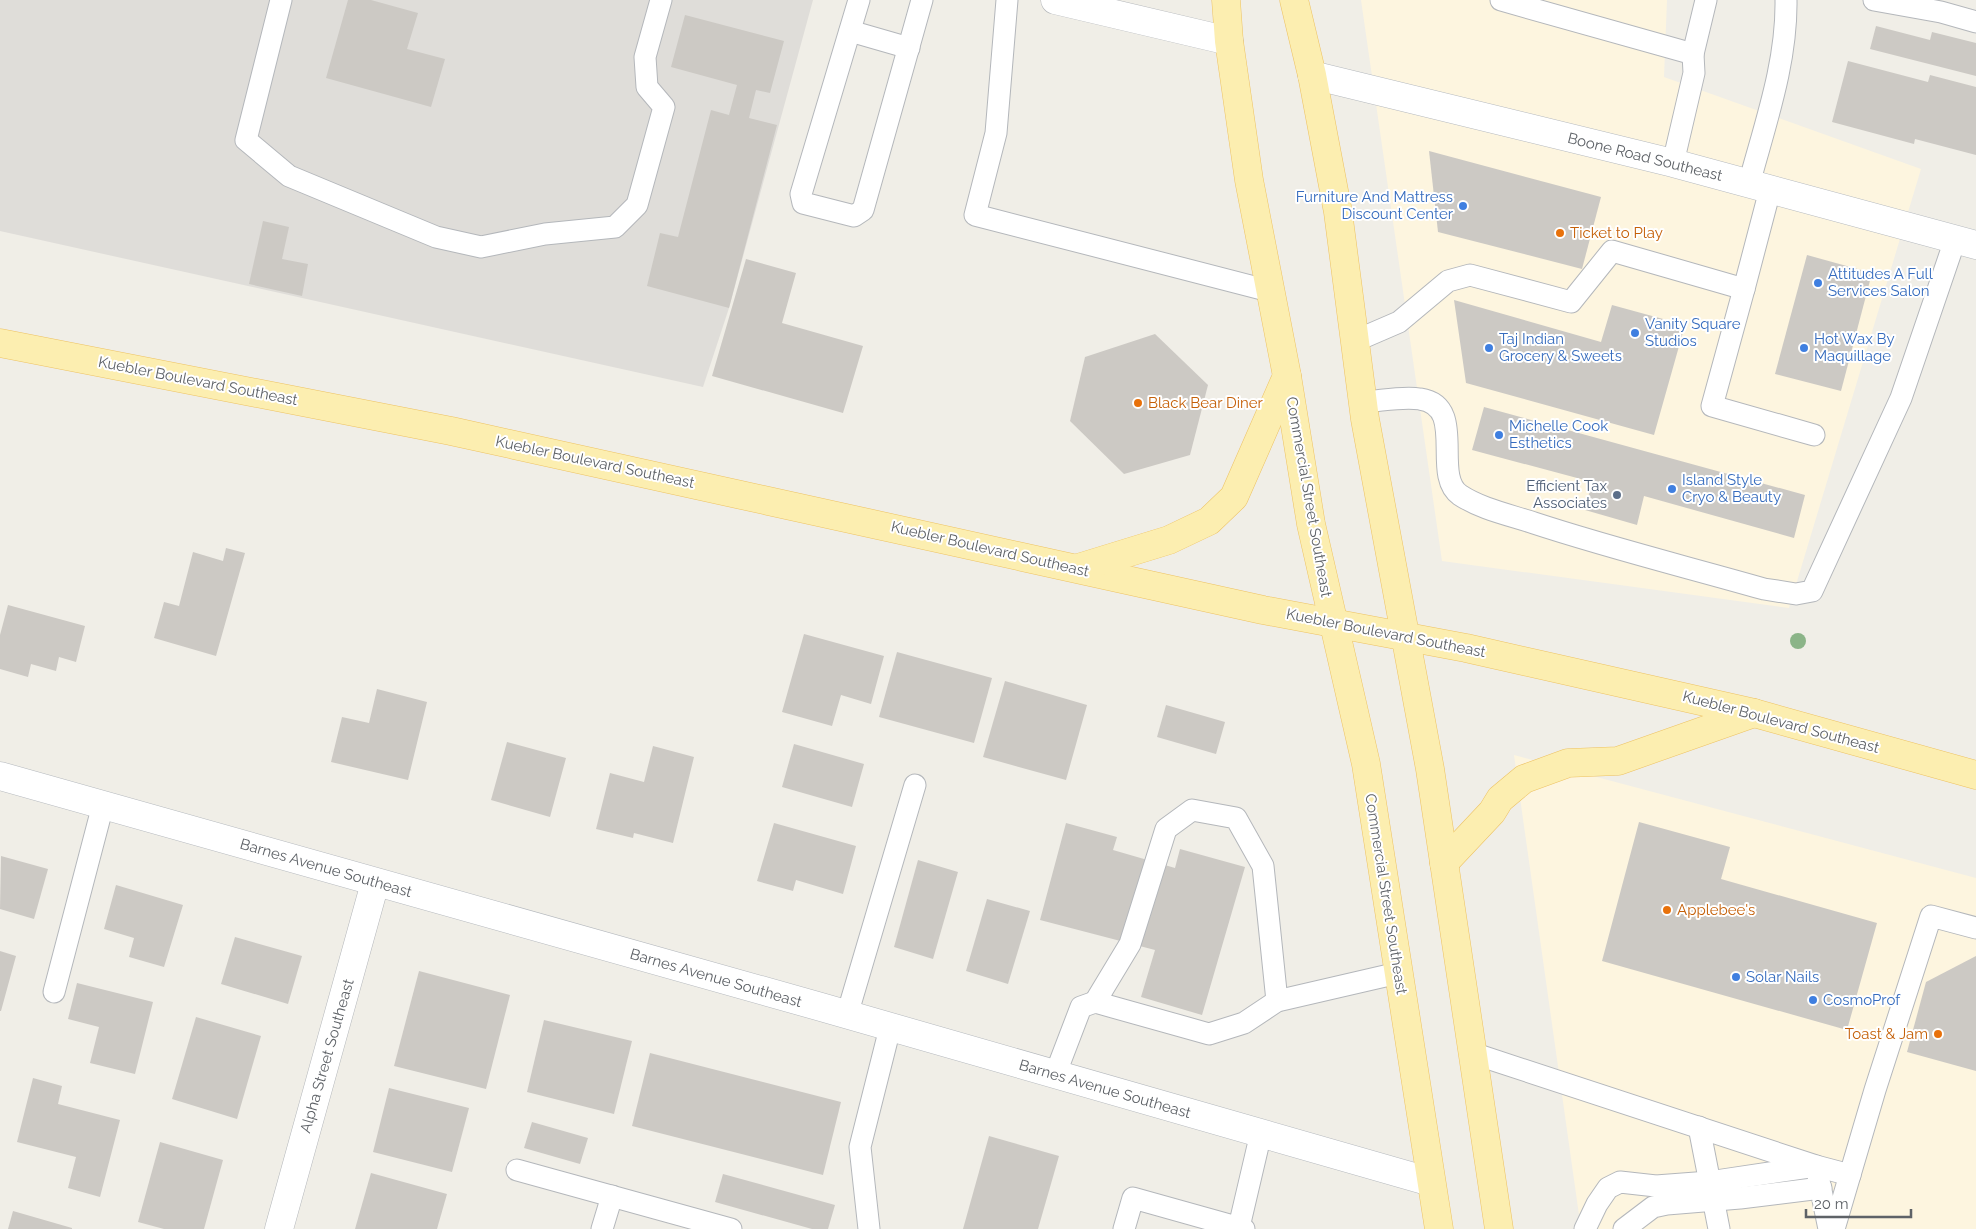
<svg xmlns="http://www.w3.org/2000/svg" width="1976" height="1229" viewBox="0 0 1976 1229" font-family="Raleway,sans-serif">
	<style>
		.commercial { fill: #fdf5df }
		.industrial { fill: #dfddd9 }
		.building { fill: #ccc9c4 }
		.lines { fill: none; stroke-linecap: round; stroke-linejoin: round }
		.lane-casing { stroke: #b4b7bb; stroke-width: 23 }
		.street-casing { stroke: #b4b7bb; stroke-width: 29 }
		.secondary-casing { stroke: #b5b9be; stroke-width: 29 }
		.primary-casing { stroke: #edc263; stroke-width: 29 }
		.lane { stroke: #fff; stroke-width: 21 }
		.street { stroke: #fff; stroke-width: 28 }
		.secondary { stroke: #fff; stroke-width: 28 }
		.primary { stroke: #fceeb0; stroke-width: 28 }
		.tree { fill: #8bb488 }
		.shop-dot { fill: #3f7fe0; stroke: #fff; stroke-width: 2 }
		.food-dot { fill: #e8710a; stroke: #fff; stroke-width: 2 }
		.service-dot { fill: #5c6f8a; stroke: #fff; stroke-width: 2 }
		.labels { text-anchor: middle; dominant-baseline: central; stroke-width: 4; stroke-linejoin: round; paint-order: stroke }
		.street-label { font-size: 15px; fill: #5e6267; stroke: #fff }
		.shop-label { font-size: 15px; fill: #366cbe; stroke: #fff; text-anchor: start }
		.food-label { font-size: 15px; fill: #c56008; stroke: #fff; text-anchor: start }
		.service-label { font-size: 15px; fill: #4e5e75; stroke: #fff; text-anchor: end }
	</style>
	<rect width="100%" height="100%" fill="#f0eee7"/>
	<g class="commercial">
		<polygon points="1361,0 1667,0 1664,77 1921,169 1789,608 1442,561"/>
		<polygon points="1514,755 1976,878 1976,1229 1581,1229"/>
	</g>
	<polygon class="industrial" points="0,0 813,0 729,308 703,387 0,231"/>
	<g class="building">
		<polygon points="348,0 371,0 418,13 407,49 445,59 431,107 326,78"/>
		<polygon points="685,15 784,41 770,93 756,90 749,118 777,125 729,308 647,286 660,233 678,237 711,110 729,115 737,85 671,67"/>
		<polygon points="1876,26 1930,40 1932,32 1976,43 1976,76 1870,49"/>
		<polygon points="1848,61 1928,82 1930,75 1976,87 1976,155 1915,139 1914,144 1832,122"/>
		<polygon points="1429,151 1601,197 1582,269 1438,232"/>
		<polygon points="263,221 289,227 282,259 308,264 302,296 249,284"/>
		<polygon points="1807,255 1872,273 1841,391 1775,374"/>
		<polygon points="746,259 796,273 782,323 863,346 843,413 712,376"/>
		<polygon points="1454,300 1601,342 1612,305 1685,325 1654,435 1466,383"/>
		<polygon points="1155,334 1208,385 1190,455 1124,474 1070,421 1085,357"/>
		<polygon points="1484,407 1805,495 1794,538 1644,496 1637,525 1585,510 1592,482 1472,450"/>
		<polygon points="226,548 245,553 216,656 154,638 164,602 179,606 193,552 223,561"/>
		<polygon points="8,605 85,626 76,662 59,657 56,671 31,664 28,677 0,669 0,635"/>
		<polygon points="804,634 884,656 871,704 841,695 832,726 782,712"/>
		<polygon points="897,652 992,678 974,743 879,717"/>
		<polygon points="1005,681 1087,705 1066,780 983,757"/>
		<polygon points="377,689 427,702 408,780 331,762 342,717 369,723"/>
		<polygon points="1166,705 1225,722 1216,754 1157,737"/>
		<polygon points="507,742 566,758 550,817 491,800"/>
		<polygon points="794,744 864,764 852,807 782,787"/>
		<polygon points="653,746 694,757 673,843 634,833 633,838 596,829 610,773 644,782"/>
		<polygon points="1639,822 1730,847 1721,879 1877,923 1847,1030 1602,961"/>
		<polygon points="774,823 856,846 843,894 796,880 793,891 757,881"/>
		<polygon points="1066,823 1117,837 1113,850 1175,868 1180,849 1245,867 1202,1015 1141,997 1155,950 1040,920"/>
		<polygon points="1,856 48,869 34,919 0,909"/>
		<polygon points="918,860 958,872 933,959 894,947"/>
		<polygon points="116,885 183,905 164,967 129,957 134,938 104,929"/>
		<polygon points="987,899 1030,911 1008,984 966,971"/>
		<polygon points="235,937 302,956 288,1004 221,984"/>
		<polygon points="0,951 16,956 1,1011 0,1011"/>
		<polygon points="1976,956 1976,1071 1907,1052 1926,982"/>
		<polygon points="419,971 510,995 486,1089 394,1066"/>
		<polygon points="77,983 153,1002 135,1074 90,1063 99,1027 68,1019"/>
		<polygon points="196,1017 261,1036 237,1119 172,1099"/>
		<polygon points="544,1020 632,1041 614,1114 527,1092"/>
		<polygon points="650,1053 841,1102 823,1175 632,1126"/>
		<polygon points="33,1078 62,1086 58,1104 120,1120 100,1197 68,1188 76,1157 17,1142"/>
		<polygon points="389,1088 469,1108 452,1172 373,1152"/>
		<polygon points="532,1122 588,1138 580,1164 524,1148"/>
		<polygon points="989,1136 1059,1156 1038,1229 963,1229"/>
		<polygon points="160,1142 223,1160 204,1229 164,1229 138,1222"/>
		<polygon points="371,1173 447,1194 437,1229 355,1229"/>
		<polygon points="723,1174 835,1205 828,1229 812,1229 715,1202"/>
		<polygon points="13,1211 72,1228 72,1229 8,1229"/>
	</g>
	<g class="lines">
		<g class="lane-casing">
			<g id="lane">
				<polyline points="281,0 246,140 289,176 436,237 481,247 545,234 615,227 637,205 664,107 647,87 645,57 661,0"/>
				<polyline points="859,0 801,194 803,203 854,216 863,210 922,0"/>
				<polyline points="1007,0 996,133 975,215 1270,291"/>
				<polyline points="1501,0 1693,54 1694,73 1673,163"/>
				<polyline points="1874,0 1941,12 1976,22"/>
				<polyline points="850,31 909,48"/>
				<polyline points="1693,54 1706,0"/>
				<path d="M1749,184c16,-60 38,-121 37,-184"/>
				<polyline points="1744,289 1712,406 1814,435"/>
				<polyline points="1355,341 1399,322 1448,281 1470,275 1571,302 1612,251 1744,289 1770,190"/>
				<path d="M1363,402c18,-1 40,-6 57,-3 48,7 11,76 40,96 21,14 50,20 74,28 76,25 153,44 230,66l32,5 16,-3 89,-193 54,-158"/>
				<polyline points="54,992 103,805"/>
				<polyline points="1095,1002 1130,944 1166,829 1192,810 1236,818 1263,866 1277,1001"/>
				<polyline points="847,1015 915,785"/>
				<polyline points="1472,1053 1816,1166 1829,1229"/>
				<polyline points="1055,1075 1081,1007 1095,1002 1209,1034 1244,1023 1277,1001 1398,973"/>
				<polyline points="1699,1127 1719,1229"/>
				<polyline points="517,1170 731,1229"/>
				<polyline points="1239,1227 1261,1133"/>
				<polyline points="602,1229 612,1196"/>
				<polyline points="869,1229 860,1147 890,1028"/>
				<polyline points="1124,1229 1133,1198 1244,1229"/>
				<polyline points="1585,1229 1597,1204 1608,1188 1620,1182 1656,1186 1709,1182 1816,1166 1850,1175"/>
				<polyline points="1624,1229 1653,1207 1667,1204 1740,1198 1821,1188"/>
				<polyline points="1834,1229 1875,1090 1931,916 1976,928"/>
			</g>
		</g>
		<g class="street-casing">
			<g id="street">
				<polyline points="1055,0 1229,41"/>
				<polyline points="279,1229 375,883"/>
			</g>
		</g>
		<g class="secondary-casing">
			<g id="secondary">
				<polyline points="1312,75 1673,163 1976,245"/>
				<polyline points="0,776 821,1007 1431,1182"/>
			</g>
		</g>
		<g class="primary-casing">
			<g id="primary">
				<polyline points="1226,0 1229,41 1249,180 1287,376 1311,524 1366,764 1439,1229"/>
				<polyline points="1294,0 1312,75 1338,212 1365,419 1430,769 1499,1229"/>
				<polyline points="0,343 451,431 1263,610 1466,648 1754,713 1976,775"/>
				<polyline points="1078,568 1169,540 1209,521 1234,497 1287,376"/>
				<polyline points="1444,863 1492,812 1500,799 1524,779 1568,763 1618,761 1754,713"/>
			</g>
		</g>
		<use href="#lane" class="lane"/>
		<use href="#street" class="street"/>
		<use href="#secondary" class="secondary"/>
		<use href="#primary" class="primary"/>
	</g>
	<circle class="tree" cx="1798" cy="641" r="8"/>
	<g class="shop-dot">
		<circle cx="1463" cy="206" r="5"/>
		<circle cx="1818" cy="283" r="5"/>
		<circle cx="1635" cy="333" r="5"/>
		<circle cx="1489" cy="348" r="5"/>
		<circle cx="1804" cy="348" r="5"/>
		<circle cx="1499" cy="435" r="5"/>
		<circle cx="1672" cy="489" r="5"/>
		<circle cx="1736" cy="977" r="5"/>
		<circle cx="1813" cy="1000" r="5"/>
	</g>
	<g class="food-dot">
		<circle cx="1560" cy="233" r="5"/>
		<circle cx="1138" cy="403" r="5"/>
		<circle cx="1667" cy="910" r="5"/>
		<circle cx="1938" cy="1034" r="5"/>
	</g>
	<circle class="service-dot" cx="1617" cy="495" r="5"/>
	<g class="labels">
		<g class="street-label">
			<text transform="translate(1645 157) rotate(14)">Boone Road Southeast</text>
			<text transform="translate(198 381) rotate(11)">Kuebler Boulevard Southeast</text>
			<text transform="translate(595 462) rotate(12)">Kuebler Boulevard Southeast</text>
			<text transform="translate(1309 497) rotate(80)">Commercial Street Southeast</text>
			<text transform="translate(990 549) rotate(13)">Kuebler Boulevard Southeast</text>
			<text transform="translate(1386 633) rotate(11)">Kuebler Boulevard Southeast</text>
			<text transform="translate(1781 722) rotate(15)">Kuebler Boulevard Southeast</text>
			<text transform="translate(326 868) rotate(16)">Barnes Avenue Southeast</text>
			<text transform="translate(1386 894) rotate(81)">Commercial Street Southeast</text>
			<text transform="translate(716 978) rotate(16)">Barnes Avenue Southeast</text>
			<text transform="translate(327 1056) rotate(-74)">Alpha Street Southeast</text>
			<text transform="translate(1105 1089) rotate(16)">Barnes Avenue Southeast</text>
		</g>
		<g class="shop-label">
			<text x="1453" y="197" text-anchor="end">Furniture And Mattress<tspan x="1453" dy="17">Discount Center</tspan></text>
			<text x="1828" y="274">Attitudes A Full<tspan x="1828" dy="17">Services Salon</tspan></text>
			<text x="1645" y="324">Vanity Square<tspan x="1645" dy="17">Studios</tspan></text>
			<text x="1499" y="339">Taj Indian<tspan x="1499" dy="17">Grocery &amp; Sweets</tspan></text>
			<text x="1814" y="339">Hot Wax By<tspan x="1814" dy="17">Maquillage</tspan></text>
			<text x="1509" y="426">Michelle Cook<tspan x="1509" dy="17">Esthetics</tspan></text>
			<text x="1682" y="480">Island Style<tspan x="1682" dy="17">Cryo &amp; Beauty</tspan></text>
			<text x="1746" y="977">Solar Nails</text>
			<text x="1823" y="1000">CosmoProf</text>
		</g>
		<g class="food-label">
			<text x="1570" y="233">Ticket to Play</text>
			<text x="1148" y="403">Black Bear Diner</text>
			<text x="1677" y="910">Applebee's</text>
			<text x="1928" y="1034" text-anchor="end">Toast &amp; Jam</text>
		</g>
		<g class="service-label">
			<text x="1607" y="486">Efficient Tax<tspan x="1607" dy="17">Associates</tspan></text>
		</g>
	</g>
	<path d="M1806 1209v8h105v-8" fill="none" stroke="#5e6267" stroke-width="2.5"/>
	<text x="1814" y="1209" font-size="15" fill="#5e6267" stroke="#ffffff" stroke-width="4" paint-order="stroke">20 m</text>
</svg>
